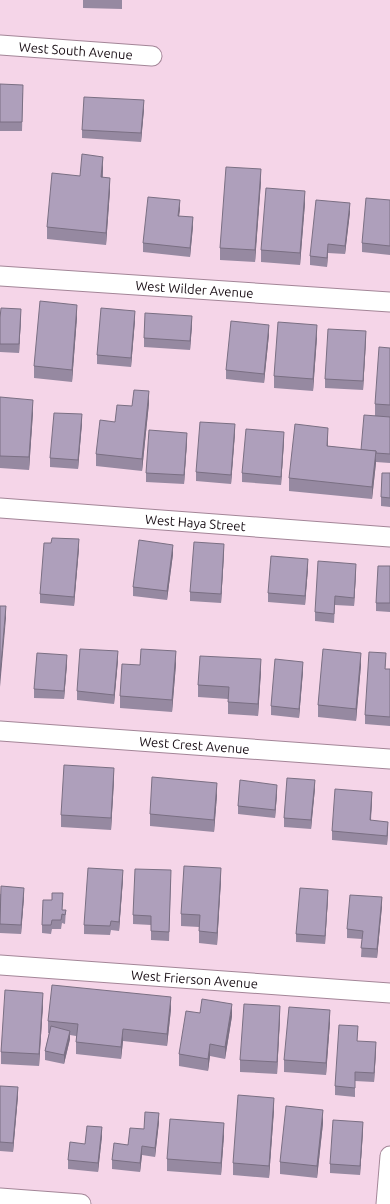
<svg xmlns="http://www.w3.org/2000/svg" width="390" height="1204" viewBox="0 0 390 1204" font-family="Ubuntu,sans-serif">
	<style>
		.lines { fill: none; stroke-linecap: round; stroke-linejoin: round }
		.minor-casing { stroke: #a38597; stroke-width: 21 }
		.minor { stroke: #fff; stroke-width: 19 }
		.wall { fill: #9689a1 }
		.shaded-wall { fill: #7a6f83 }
		.building { fill: #ae9fbb; stroke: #7a6f83 }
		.labels { text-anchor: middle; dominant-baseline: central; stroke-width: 3.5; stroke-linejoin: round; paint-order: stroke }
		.street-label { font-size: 13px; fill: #180d14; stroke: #fee4f4 }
	</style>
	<rect width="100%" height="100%" fill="#f5d5e8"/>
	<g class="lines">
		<g class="minor-casing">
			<g id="minor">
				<path id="s1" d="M0,45l152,11"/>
				<path id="s2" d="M0,276l390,26"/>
				<path id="s3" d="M0,508l390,29"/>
				<path id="s4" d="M0,731l390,28"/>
				<path id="s5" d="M0,965l390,28"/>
				<polyline points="0,1198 81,1204"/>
				<polyline points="386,1204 390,1156"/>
			</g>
		</g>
		<use href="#minor" class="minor"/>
	</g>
	<g class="wall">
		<polygon points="83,0 122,0 122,9 83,8"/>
		<polygon points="0,84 23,93 22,131 0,131"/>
		<polygon points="144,109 141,142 82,138 82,130"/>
		<polygon points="103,169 103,177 110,190 106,245 47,239 47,227"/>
		<polygon points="261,181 255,262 220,260 220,248"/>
		<polygon points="390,200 390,255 362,252 362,243"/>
		<polygon points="305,203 300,265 261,262 261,250"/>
		<polygon points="180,209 179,216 193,226 190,257 143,252 143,243"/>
		<polygon points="350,212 345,254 328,253 327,267 310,265 310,256"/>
		<polygon points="77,317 72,382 34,378 34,366"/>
		<polygon points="0,318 21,318 19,353 0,352"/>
		<polygon points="135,320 131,367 97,364 97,355"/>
		<polygon points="192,325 190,350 144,347 144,338"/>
		<polygon points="269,334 264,383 226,379 226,370"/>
		<polygon points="317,337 313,391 274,388 274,376"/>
		<polygon points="366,340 363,390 325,388 325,379"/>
		<polygon points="390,348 390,463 376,462 372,499 289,491 289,478 328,440 328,446 361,450 375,415 375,404"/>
		<polygon points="0,397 33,412 29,470 0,468"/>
		<polygon points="149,403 142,471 96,466 96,454 115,422 132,406"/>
		<polygon points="82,423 78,469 50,467 50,458"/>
		<polygon points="235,433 231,484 196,481 196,472"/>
		<polygon points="284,441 281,485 242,482 242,473"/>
		<polygon points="187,442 184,484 146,482 146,473"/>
		<polygon points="390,473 390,507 381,506 381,497"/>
		<polygon points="79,548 74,606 40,603 40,594"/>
		<polygon points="224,553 221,603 190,601 190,592"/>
		<polygon points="173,554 167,600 133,596 133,587"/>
		<polygon points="390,566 390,612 376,611 376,603"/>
		<polygon points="308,568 305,605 268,602 268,593"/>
		<polygon points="356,573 354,606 335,605 334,623 315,621 315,612"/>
		<polygon points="118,660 114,704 77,700 77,691"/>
		<polygon points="386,662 385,669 390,669 390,726 365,724 365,715"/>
		<polygon points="67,664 64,699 34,698 34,689"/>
		<polygon points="176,664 172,712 120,708 120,696 140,665"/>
		<polygon points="361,665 356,721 318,717 318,705"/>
		<polygon points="261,671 258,716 228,714 228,699 198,697 198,685"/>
		<polygon points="303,671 299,718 271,715 271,706"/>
		<polygon points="114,780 111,830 61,827 61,815"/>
		<polygon points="315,788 311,829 284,827 284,818"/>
		<polygon points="277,794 275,818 238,814 238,806"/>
		<polygon points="217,795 214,832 150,826 150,814"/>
		<polygon points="372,801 371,820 388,831 387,845 332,840 332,831"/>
		<polygon points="123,879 119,931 111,930 110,935 84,934 84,925"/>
		<polygon points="171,879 169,941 151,940 151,925 133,924 133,915"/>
		<polygon points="221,880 217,945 199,943 199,927 181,926 181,914"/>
		<polygon points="0,894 24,897 21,934 0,933"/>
		<polygon points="328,898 325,944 296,942 296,934"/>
		<polygon points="63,902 62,910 66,910 65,924 62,923 61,929 52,929 51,934 42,933 42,925"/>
		<polygon points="382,906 377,958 361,957 362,939 347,938 347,929"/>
		<polygon points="43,1005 39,1066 1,1064 1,1052"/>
		<polygon points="171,1009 167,1046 123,1041 121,1059 76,1054 76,1036 70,1035 70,1039 64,1064 45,1060 45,1051 49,1033 48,1033 48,1021"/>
		<polygon points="200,1013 232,1016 225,1059 210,1056 208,1071 179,1066 179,1054"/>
		<polygon points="280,1018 277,1074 240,1072 240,1060"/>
		<polygon points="330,1022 326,1075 284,1072 284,1060"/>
		<polygon points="357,1041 376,1051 374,1082 355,1081 355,1097 335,1095 335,1086"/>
		<polygon points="0,1086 18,1096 13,1152 0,1151"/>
		<polygon points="274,1110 269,1178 233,1175 233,1163"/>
		<polygon points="159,1122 155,1157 142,1155 140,1172 112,1169 112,1160 144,1129"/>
		<polygon points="323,1123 317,1178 280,1174 280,1162"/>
		<polygon points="363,1131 360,1175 330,1173 330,1164"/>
		<polygon points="224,1135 221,1175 167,1171 167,1159"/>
		<polygon points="102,1136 98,1172 68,1169 68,1160 85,1144"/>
	</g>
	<g class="shaded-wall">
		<polygon points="144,100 144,109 141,142 141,133"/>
		<polygon points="103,157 103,169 101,189 101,177"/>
		<polygon points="261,169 261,181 255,262 255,250"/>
		<polygon points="110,178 110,190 106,245 106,233"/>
		<polygon points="305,191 305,203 300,265 300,253"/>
		<polygon points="180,200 180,209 178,224 178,216"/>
		<polygon points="350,203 350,212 345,254 345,246"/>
		<polygon points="193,217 193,226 190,257 190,248"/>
		<polygon points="328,244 328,253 327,267 327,258"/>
		<polygon points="77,305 77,317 72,382 72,370"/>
		<polygon points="21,309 21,318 19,353 19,344"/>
		<polygon points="135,311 135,320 131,367 131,358"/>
		<polygon points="192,316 192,325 190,350 190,341"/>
		<polygon points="269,325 269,334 264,383 264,374"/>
		<polygon points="317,325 317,337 313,391 313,379"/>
		<polygon points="366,331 366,340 363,390 363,381"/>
		<polygon points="149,391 149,403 142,471 142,459"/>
		<polygon points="33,400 33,412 29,470 29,457"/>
		<polygon points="82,414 82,423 78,469 78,460"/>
		<polygon points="235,424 235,433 231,484 231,475"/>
		<polygon points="328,428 328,440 327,458 327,446"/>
		<polygon points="284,432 284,441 281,485 281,477"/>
		<polygon points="187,433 187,442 184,484 184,475"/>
		<polygon points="376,451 376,463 372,499 372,487"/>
		<polygon points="79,539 79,548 74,606 74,597"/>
		<polygon points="224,544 224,553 221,603 221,594"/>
		<polygon points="173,545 173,554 167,600 167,591"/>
		<polygon points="308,559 308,568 305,605 305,596"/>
		<polygon points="356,564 356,573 354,606 354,598"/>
		<polygon points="6,606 6,618 0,687 0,675"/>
		<polygon points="118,651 118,660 114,704 114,695"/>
		<polygon points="176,651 176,664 172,712 172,700"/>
		<polygon points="361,653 361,665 356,721 356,709"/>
		<polygon points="67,655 67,664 64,699 64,691"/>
		<polygon points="261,659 261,671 258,716 258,704"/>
		<polygon points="303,662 303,671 299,718 299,709"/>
		<polygon points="114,768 114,780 111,830 111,818"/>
		<polygon points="315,780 315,788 311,829 311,820"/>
		<polygon points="217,783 217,795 214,832 214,820"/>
		<polygon points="277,785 277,794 275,818 275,810"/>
		<polygon points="372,792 372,801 370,829 370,820"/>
		<polygon points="388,822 388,831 387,845 387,836"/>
		<polygon points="221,868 221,880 217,945 217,933"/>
		<polygon points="123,870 123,879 119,931 119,922"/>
		<polygon points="24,888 24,897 21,934 21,925"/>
		<polygon points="328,890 328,898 325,944 325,936"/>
		<polygon points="382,897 382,906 377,958 377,949"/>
		<polygon points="43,993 43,1005 39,1066 39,1054"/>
		<polygon points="171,997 171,1009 167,1046 167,1034"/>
		<polygon points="232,1004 232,1016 225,1059 225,1047"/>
		<polygon points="280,1006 280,1018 277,1074 277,1062"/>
		<polygon points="330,1010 330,1022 326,1075 326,1063"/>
		<polygon points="123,1029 123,1041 121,1059 121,1047"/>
		<polygon points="70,1031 70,1039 64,1064 64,1055"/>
		<polygon points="376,1042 376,1051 374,1082 374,1073"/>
		<polygon points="210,1044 210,1056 208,1071 208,1059"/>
		<polygon points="18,1087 18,1096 13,1152 13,1143"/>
		<polygon points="274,1098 274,1110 269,1178 269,1166"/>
		<polygon points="323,1110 323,1123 317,1178 317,1166"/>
		<polygon points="159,1113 159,1122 155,1157 155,1148"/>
		<polygon points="363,1122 363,1131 360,1175 360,1166"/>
		<polygon points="224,1123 224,1135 221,1175 221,1163"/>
		<polygon points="102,1127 102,1136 98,1172 98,1163"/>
		<polygon points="142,1146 142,1155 140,1172 140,1163"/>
	</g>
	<g class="building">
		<polygon points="0,84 23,85 22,122 0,122"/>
		<polygon points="84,97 144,100 141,133 82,130"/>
		<polygon points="82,154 103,157 101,177 110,178 106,233 47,227 52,173 80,176"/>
		<polygon points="226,167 261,169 255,250 220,248"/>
		<polygon points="266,188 305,191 300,253 261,250"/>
		<polygon points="148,197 180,200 178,216 193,217 190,248 143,243"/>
		<polygon points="366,198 390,200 390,246 362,243"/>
		<polygon points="316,200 350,203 345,246 328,244 327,258 310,256"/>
		<polygon points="40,301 77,305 72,370 34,366"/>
		<polygon points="1,308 21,309 19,344 0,344 0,318"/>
		<polygon points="101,308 135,311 131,358 97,355"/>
		<polygon points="145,313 192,316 190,341 144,338"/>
		<polygon points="231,321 269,325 264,374 226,370"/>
		<polygon points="278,322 317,325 313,379 274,376"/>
		<polygon points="328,329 366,331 363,381 325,379"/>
		<polygon points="379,347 390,348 390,405 375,404"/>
		<polygon points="134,390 149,391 142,459 96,454 100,420 115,422 117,405 132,406"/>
		<polygon points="0,397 33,400 29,457 0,456"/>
		<polygon points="54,413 82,414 78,460 50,458"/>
		<polygon points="364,415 390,417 390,454 376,453 376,451 361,450"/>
		<polygon points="200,422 235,424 231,475 196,472"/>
		<polygon points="295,424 328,428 327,446 376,451 372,487 289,478"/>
		<polygon points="246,429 284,432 281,477 242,473"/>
		<polygon points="149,430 187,433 184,475 146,473"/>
		<polygon points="382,473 390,473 390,498 381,497"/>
		<polygon points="52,538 79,539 74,597 40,594 44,543 51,543"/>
		<polygon points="139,540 173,545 167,591 133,587"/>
		<polygon points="194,542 224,544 221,594 190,592"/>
		<polygon points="271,556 308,559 305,596 268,593"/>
		<polygon points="318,561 356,564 354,598 335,596 334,614 315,612"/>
		<polygon points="378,566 390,566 390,603 376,603"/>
		<polygon points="0,606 6,606 0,675"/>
		<polygon points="80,649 118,651 114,695 77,691"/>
		<polygon points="141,649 176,651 172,700 120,696 122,664 140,665"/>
		<polygon points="323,649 361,653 356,709 318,705"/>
		<polygon points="369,652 386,653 385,669 390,669 390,717 365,715"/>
		<polygon points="37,653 67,655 64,691 34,689"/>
		<polygon points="200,656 261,659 258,704 228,702 229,687 198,685"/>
		<polygon points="275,659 303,662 299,709 271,706"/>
		<polygon points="64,765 114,768 111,818 61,815"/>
		<polygon points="152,777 217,783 214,820 150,814"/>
		<polygon points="287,778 315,780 311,820 284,818"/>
		<polygon points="240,780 277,785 275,810 238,806"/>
		<polygon points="335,789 372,792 370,820 388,822 387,836 332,831"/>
		<polygon points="184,866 221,868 217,933 199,931 200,915 181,914"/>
		<polygon points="88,868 123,870 119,922 111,921 110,926 84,925"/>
		<polygon points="135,869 171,870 169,932 151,931 151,916 133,915"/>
		<polygon points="1,886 24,888 21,925 0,924"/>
		<polygon points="300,888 328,890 325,936 296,934"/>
		<polygon points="52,893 63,893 62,910 66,910 65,915 62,914 61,920 52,920 51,925 42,925 43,900 52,900"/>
		<polygon points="350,895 382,897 377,949 361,948 363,931 347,929"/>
		<polygon points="52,985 171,997 167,1034 123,1029 121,1047 76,1042 78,1024 48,1021"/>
		<polygon points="5,990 43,993 39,1054 1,1052"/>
		<polygon points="202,999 232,1004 225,1047 210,1044 208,1059 179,1054 186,1011 200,1013"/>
		<polygon points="244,1004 280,1006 277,1062 240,1060"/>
		<polygon points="289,1007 330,1010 326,1063 284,1060"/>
		<polygon points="339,1025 358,1026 357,1041 376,1042 374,1073 355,1072 355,1088 335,1086"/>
		<polygon points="51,1026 70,1031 64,1055 45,1051"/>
		<polygon points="0,1086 18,1087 13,1143 0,1142"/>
		<polygon points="238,1095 274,1098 269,1166 233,1163"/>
		<polygon points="286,1106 323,1110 317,1166 280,1162"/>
		<polygon points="145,1112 159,1113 155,1148 142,1146 140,1163 112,1160 114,1143 128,1145 130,1128 144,1129"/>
		<polygon points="170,1119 224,1123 221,1163 167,1159"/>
		<polygon points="333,1120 363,1122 360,1166 330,1164"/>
		<polygon points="87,1126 102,1127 98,1163 68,1160 70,1142 85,1144"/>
	</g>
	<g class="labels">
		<g class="street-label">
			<text stroke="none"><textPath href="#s1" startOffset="76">West South Avenue</textPath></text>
			<text stroke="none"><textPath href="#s2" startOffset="195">West Wilder Avenue</textPath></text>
			<text stroke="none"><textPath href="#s3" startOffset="196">West Haya Street</textPath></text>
			<text stroke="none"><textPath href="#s4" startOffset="195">West Crest Avenue</textPath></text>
			<text stroke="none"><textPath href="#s5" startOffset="195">West Frierson Avenue</textPath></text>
		</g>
	</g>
</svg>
